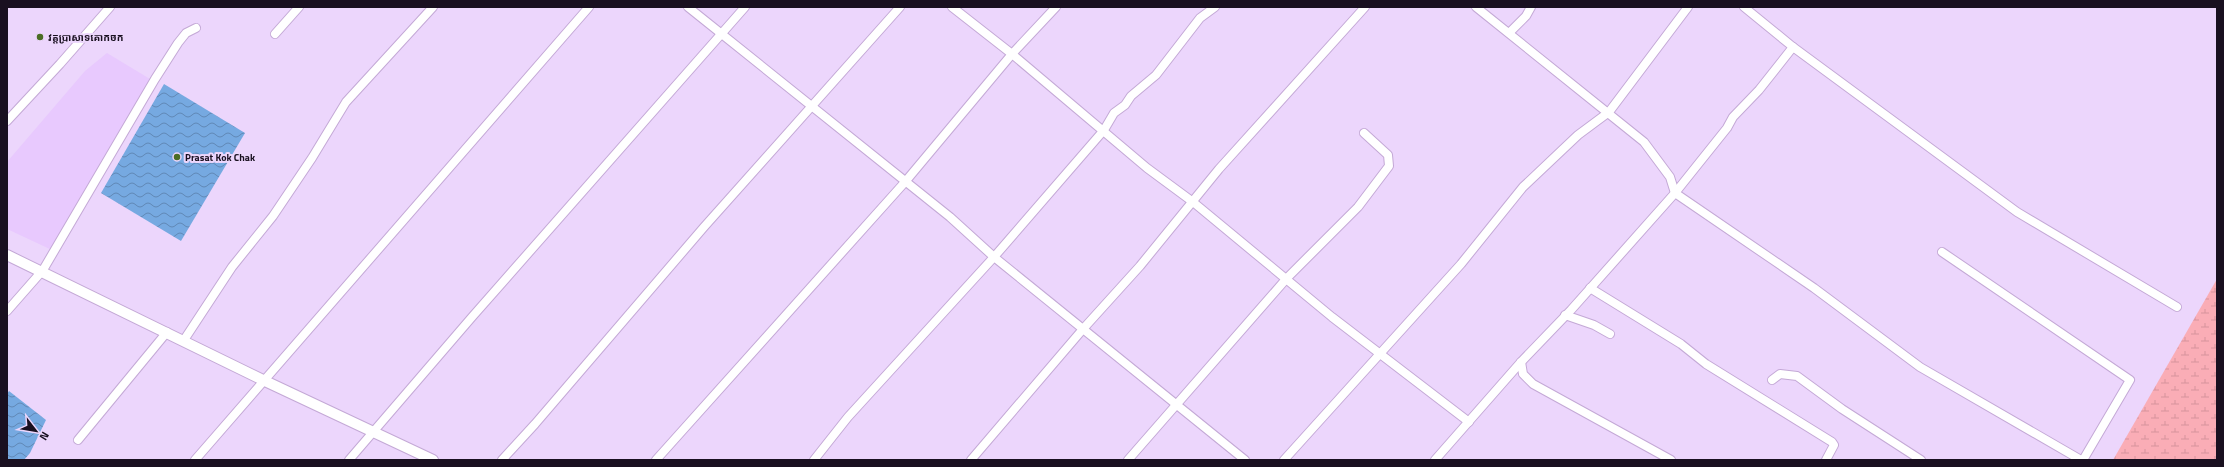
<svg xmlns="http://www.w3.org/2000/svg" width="2224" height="467" viewBox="0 0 2224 467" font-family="'Titillium Web','Noto Sans Khmer',sans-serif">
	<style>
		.built { fill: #e8c9fe }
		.wetland { fill: url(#wetland-marsh) }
		.water { fill: url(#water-waves) }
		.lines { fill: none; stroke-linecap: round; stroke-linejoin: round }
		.minor-casing { stroke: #c4a9d6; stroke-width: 10 }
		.tertiary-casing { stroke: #c4a9d6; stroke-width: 12 }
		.minor { stroke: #fff; stroke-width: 8 }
		.tertiary { stroke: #fff; stroke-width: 10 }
		.poi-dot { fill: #4b6d25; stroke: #ecd6fc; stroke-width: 1.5 }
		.labels { text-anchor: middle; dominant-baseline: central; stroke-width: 4; stroke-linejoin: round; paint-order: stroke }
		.poi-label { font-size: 10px; font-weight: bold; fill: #191020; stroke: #ecd6fc; text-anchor: start }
	</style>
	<defs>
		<pattern id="wetland-marsh" width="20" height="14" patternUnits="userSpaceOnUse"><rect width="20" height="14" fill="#faadb6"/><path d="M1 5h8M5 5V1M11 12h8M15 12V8" fill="none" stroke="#d6949c"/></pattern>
		<pattern id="water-waves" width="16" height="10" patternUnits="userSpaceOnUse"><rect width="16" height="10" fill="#76a9e1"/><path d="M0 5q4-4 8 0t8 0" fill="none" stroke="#6088b6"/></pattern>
	</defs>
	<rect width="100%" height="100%" fill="#ecd6fc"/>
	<polygon class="built" points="107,53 150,79 54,251 7,229 7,162 85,71"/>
	<polygon class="wetland" points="2217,279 2217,460 2113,460"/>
	<g class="water">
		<polygon points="164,84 245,133 181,241 101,193"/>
		<polygon points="9,391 46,420 30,453 24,460 7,460 7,394"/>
	</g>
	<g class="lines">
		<g class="minor-casing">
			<g id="minor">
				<polyline points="688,7 950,217 994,257 1245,460"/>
				<polyline points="952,7 1012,54 1147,168 1193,202 1332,317 1469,422"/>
				<polyline points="1476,7 1644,142 1670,177 1675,193 1814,288 1920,367 2081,460"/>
				<polyline points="1744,7 1793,47 2017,212 2177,307"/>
				<polyline points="1509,33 1526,16 1531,7"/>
				<polyline points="275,34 299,7"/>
				<polyline points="7,121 60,64 110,7"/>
				<polyline points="1942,252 2130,380 2083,460"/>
				<polyline points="1590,288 1681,344 1706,364 1832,442 1834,445 1826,460"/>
				<polyline points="7,311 43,270 155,79 178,43 186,33 196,28"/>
				<polyline points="1565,315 1594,325 1610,334"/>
				<polyline points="184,340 232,267 273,216 312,158 346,102 433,7"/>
				<polyline points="1521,362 1523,374 1533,384 1671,460"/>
				<polyline points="1772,380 1780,374 1797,376 1842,409 1921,460"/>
				<polyline points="78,440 167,332"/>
				<polyline points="195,460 589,7"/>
				<polyline points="349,460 472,317 745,7"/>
				<polyline points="502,460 535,424 704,227 900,7"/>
				<polyline points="656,460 905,182 1012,54 1056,7"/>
				<polyline points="814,460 848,417 994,257 1104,130 1114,113 1125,105 1131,96 1156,75 1200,18 1215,7"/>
				<polyline points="971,460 1083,329 1140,266 1219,169 1365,7"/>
				<polyline points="1128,460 1287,278 1358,207 1389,166 1388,155 1364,133"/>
				<polyline points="1284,460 1461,264 1523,187 1578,135 1609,112 1688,7"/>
				<polyline points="1435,460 1521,362 1571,310 1675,193 1727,128 1733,117 1759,90 1793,47"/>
			</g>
		</g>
		<g class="tertiary-casing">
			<polyline id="tertiary" points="7,255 265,381 433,460"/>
		</g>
		<use href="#minor" class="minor"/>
		<use href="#tertiary" class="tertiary"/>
	</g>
	<g class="poi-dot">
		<circle cx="40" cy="37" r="4"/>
		<circle cx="177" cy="157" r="4"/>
	</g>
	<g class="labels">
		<g class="poi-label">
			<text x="48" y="37">វត្តប្រាសាទគោកចក</text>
			<text x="185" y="157">Prasat Kok Chak</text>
		</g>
	</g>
	<rect width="2224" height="467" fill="none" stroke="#191020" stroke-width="16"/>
	<g transform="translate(36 431) rotate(121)" stroke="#ecd6fc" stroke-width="3" paint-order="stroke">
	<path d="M0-3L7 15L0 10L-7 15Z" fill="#191020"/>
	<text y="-6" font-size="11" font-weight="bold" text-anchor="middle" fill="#191020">N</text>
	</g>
</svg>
